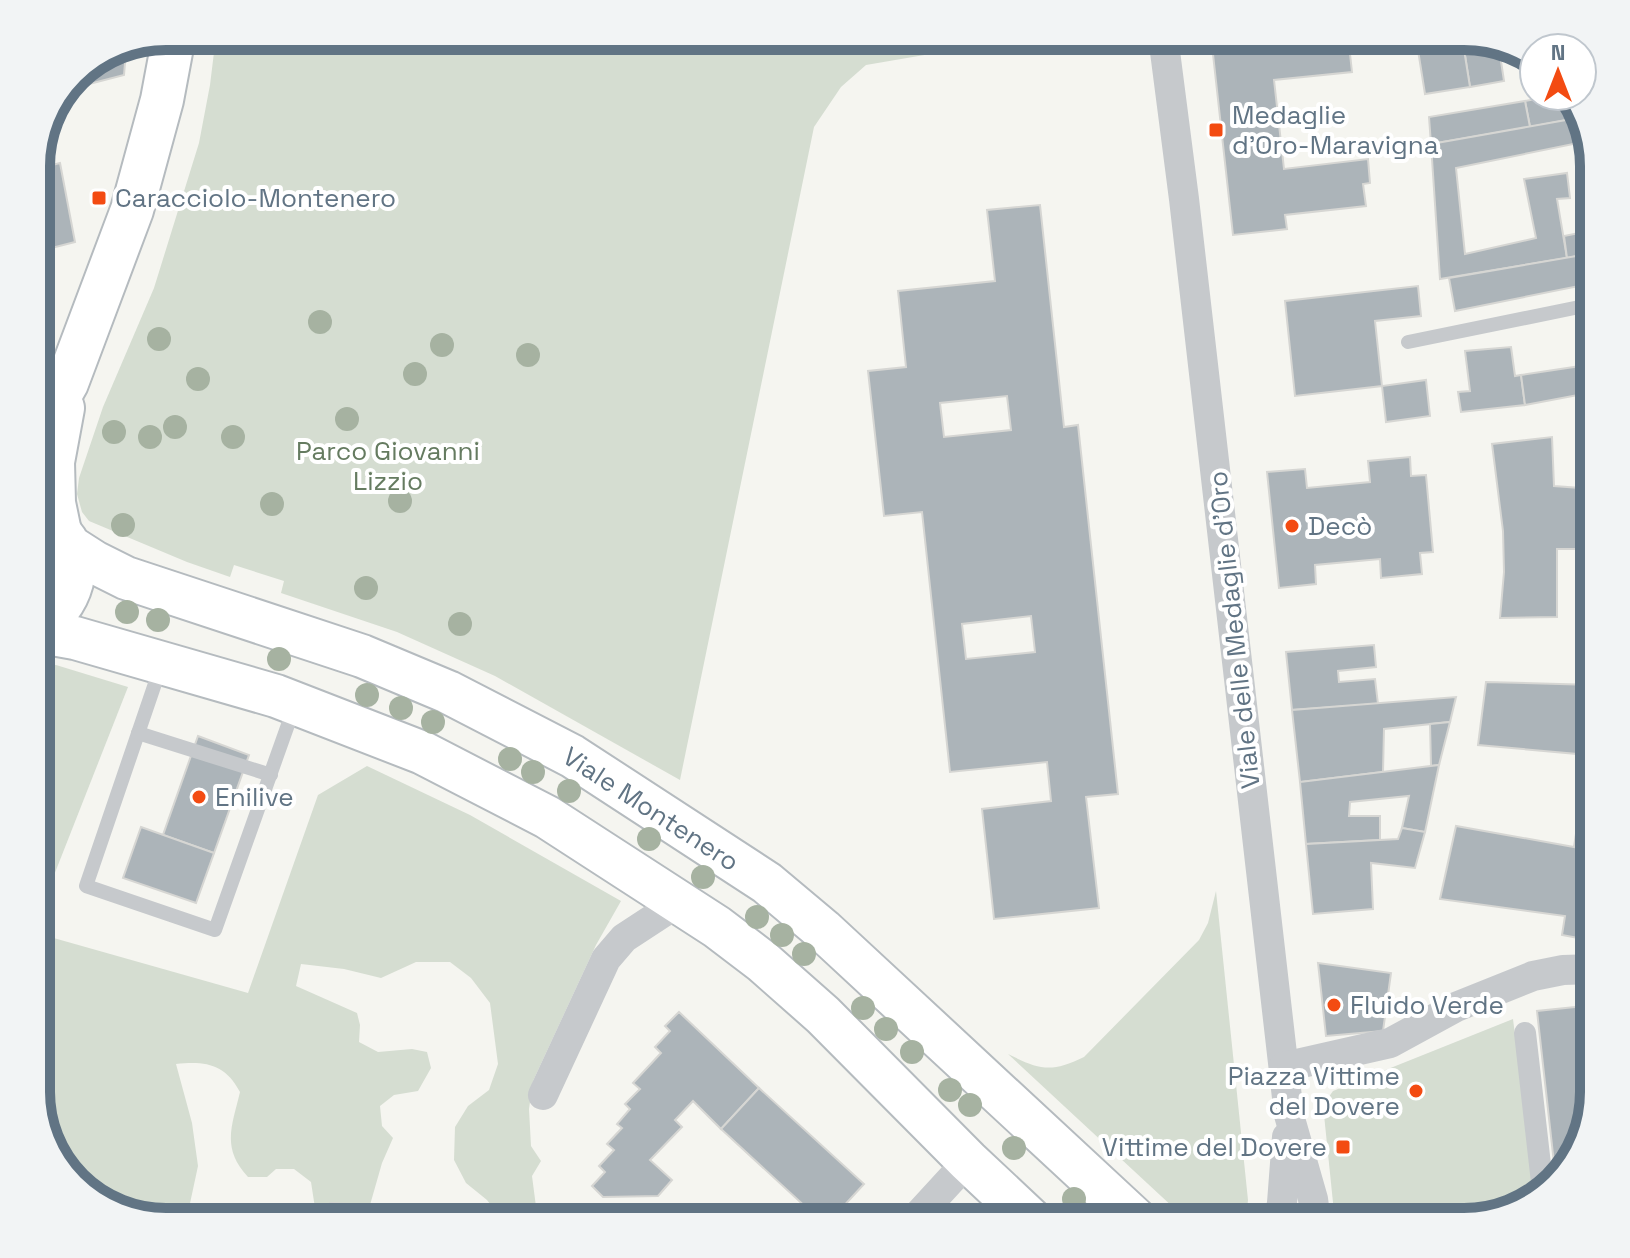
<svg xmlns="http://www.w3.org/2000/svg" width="1630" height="1258" viewBox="0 0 1630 1258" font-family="'Space Grotesk',sans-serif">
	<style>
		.green { fill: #d5ddd1 }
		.building { fill: #acb4b9; stroke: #d6d6d3; stroke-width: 2; fill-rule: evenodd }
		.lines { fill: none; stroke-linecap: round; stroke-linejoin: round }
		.secondary-casing { stroke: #b5bbbf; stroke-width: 46 }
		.service { stroke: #c6c9cc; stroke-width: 14 }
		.pedestrian { stroke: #c6c9cc; stroke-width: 22 }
		.minor { stroke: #c6c9cc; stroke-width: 30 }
		.secondary { stroke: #fff; stroke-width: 42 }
		.tree { fill: #a6b2a1 }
		.poi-dot { fill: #f34b12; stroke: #fff; stroke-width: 3 }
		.labels { text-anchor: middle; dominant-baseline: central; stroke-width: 8; stroke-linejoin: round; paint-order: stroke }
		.poi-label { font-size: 26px; fill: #617484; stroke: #fff; text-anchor: start }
		.park-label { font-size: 26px; fill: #657b60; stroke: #fff }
		.street-label { font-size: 26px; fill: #617484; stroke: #fff }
		.rim { fill: none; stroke: #617484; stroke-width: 10 }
	</style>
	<rect width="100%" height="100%" fill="#f5f5f0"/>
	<g class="green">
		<polygon points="216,36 283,36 296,49 322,47 328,36 1035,36 866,65 841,87 814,127 680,780 495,676 397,632 281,593 284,581 234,565 230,577 187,562 89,521 82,512 77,494 79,478 103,407 154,288 199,143 210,85"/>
		<polygon points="36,535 48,544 57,575 36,609"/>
		<polygon points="36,664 56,665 128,687 36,921"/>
		<path d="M367,766l103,49 151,86 -25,44 -63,136 -4,28 2,37 10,15 -9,15 6,46h-34l-17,-22 -21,-17 -12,-23 1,-33 13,-21 21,-16 9,-26 -8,-61 -19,-25 -21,-16h-34l-35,16 -37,-9 -43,-5 -5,22 61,27 3,12 -1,17 19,10 34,-3 15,3 4,16 -13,23 -24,4 -14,11 2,20 11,12 -11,25 -12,42 -40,-2 -1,19h-14v-14l-4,-26 -17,-13h-18l-9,8h-19c-27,-29 -16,-51 -8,-85 -15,-28 -34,-31 -64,-28l16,59 6,43 -12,56h-21l-79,-27 -36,-45 -14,-50v-167l212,60 70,-198z"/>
		<path d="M1216,891l32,309 -2,18 -2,4h-55l-181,-168c32,16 43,19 76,3l115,-117 9,-17z"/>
		<polygon points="1513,1019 1535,1197 1521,1209 1464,1222 1335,1222 1323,1105 1333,1091"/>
	</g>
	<g class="building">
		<polygon points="1211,36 1348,36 1352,72 1274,80 1284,169 1368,159 1370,183 1363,184 1366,206 1285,215 1287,229 1233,235"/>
		<polygon points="1478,41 1499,48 1504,81 1470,87 1463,43"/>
		<polygon points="1463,43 1470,87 1425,94 1418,50"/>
		<polygon points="126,51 124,75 70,89 80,69"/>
		<polygon points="1551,96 1570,96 1581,109 1583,117 1530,127 1525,101"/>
		<polygon points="1525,101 1530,127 1431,144 1429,117"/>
		<polygon points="1583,117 1588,141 1456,168 1465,254 1536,238 1524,179 1567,173 1570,198 1557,199 1567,258 1440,279 1431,144"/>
		<polygon points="60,163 75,242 36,252 36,169"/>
		<path d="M1040,205l24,222 14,-2 40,369 -32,3 13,111 -105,11 -12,-110 69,-8 -4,-39 -97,10 -28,-260 -38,4 -16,-145 38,-4 -8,-76 97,-10 -8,-71zM1007,396l4,34 -67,7 -4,-34zM1031,616l4,36 -69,7 -4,-35z"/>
		<polygon points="1594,230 1594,253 1567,258 1564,236"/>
		<polygon points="1594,253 1594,283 1455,311 1449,278"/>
		<polygon points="1418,286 1421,316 1375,321 1382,386 1295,396 1285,301"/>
		<polygon points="1511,347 1515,376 1521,375 1525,405 1461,412 1458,392 1470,391 1465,351"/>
		<polygon points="1594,364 1594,392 1525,405 1521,375"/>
		<polygon points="1426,380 1430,416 1386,422 1382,386"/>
		<polygon points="1552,437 1554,486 1594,489 1594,549 1557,549 1557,617 1500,618 1504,572 1503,531 1492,444"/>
		<polygon points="1410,457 1411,476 1426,475 1433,552 1420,553 1422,574 1381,578 1380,559 1315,565 1316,584 1279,588 1267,472 1305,469 1307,488 1370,482 1368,461"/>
		<polygon points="1374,645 1376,667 1338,671 1339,682 1375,679 1378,704 1292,710 1286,652"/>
		<polygon points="1486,682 1594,685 1594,941 1562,935 1565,916 1440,899 1456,826 1574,847 1588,755 1478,745"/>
		<polygon points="1456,697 1450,722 1384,729 1383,772 1300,782 1292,710"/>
		<polygon points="1450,722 1439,765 1431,766 1430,724"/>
		<polygon points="198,736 249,755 214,853 163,835"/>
		<polygon points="1439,765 1425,832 1402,828 1409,796 1350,802 1349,816 1380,816 1380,840 1306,844 1300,782"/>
		<polygon points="141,827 214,853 196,903 123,878"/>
		<polygon points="1402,828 1425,832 1415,868 1371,863 1373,909 1313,914 1306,844 1398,839"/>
		<polygon points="1318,963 1391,973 1383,1031 1326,1036"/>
		<polygon points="1594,1005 1594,1093 1567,1172 1556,1181 1537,1011"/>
		<polygon points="679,1012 759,1088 721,1129 693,1101 675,1120 682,1127 650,1160 672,1180 658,1196 603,1197 592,1186 605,1172 599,1166 614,1150 607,1144 622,1128 617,1124 630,1109 625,1104 640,1089 633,1083 661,1053 655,1047 670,1031 665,1026"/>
		<polygon points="759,1088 864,1184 829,1222 822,1222 721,1129"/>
		<polygon points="330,1203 370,1205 369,1222 329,1222"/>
	</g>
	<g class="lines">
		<g class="secondary-casing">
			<g id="secondary">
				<polyline points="36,438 67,383 132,210 162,100 174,36"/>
				<polyline points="60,532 54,503 53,462 63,408"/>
				<polyline points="69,546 94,562 126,578 362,656 448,692 572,756 767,883 823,930 1138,1222"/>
				<path d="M36,628c35,-19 54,-70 20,-99"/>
				<polyline points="36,631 75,638 276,696 423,753 547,817 717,927 763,962 823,1015 968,1161 1033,1222"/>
			</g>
		</g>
		<g class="service">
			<polyline points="1408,342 1594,304"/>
			<polyline points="161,666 86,886 215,930 295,705"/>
			<polyline points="138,733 271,775"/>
		</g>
		<polyline class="pedestrian" points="1525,1033 1543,1191"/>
		<g class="minor">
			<polyline points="1163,36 1184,199 1289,1115 1313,1199 1316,1222"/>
			<polyline points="1284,1067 1390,1043 1456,1007 1533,976 1563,970 1594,969"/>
			<polyline points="543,1095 606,959 624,938 679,902"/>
			<polyline points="912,1222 968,1161"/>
			<polyline points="1278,1222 1282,1203 1287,1137"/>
		</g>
		<use href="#secondary" class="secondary"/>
	</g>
	<g class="tree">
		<circle cx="320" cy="322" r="12"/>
		<circle cx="159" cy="339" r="12"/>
		<circle cx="442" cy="345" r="12"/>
		<circle cx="528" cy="355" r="12"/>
		<circle cx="415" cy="374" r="12"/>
		<circle cx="198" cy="379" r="12"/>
		<circle cx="347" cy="419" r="12"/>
		<circle cx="175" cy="427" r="12"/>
		<circle cx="114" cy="432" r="12"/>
		<circle cx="150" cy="437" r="12"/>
		<circle cx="233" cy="437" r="12"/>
		<circle cx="400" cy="501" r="12"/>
		<circle cx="272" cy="504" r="12"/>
		<circle cx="123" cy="525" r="12"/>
		<circle cx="366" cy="588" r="12"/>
		<circle cx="127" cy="612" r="12"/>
		<circle cx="158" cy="620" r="12"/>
		<circle cx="460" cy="624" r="12"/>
		<circle cx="279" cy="659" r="12"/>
		<circle cx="367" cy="695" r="12"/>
		<circle cx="401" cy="708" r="12"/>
		<circle cx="433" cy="722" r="12"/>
		<circle cx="510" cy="759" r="12"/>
		<circle cx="533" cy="772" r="12"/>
		<circle cx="569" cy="791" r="12"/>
		<circle cx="649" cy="839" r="12"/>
		<circle cx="703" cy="877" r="12"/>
		<circle cx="757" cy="917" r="12"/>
		<circle cx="782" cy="935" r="12"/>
		<circle cx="804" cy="954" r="12"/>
		<circle cx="863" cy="1008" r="12"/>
		<circle cx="886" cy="1029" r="12"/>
		<circle cx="912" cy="1052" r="12"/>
		<circle cx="950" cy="1090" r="12"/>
		<circle cx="970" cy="1105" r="12"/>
		<circle cx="1014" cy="1148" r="12"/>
		<circle cx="1074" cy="1199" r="12"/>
	</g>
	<g class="poi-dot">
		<rect x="1208" y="122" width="16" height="16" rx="4"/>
		<rect x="91" y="190" width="16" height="16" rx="4"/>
		<circle cx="1292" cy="526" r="8"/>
		<circle cx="199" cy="797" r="8"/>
		<circle cx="1334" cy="1005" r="8"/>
		<circle cx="1416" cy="1091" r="8"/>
		<rect x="1335" y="1139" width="16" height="16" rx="4"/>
	</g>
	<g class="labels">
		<g class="poi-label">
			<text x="1232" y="115">Medaglie<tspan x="1232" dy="30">d'Oro-Maravigna</tspan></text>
			<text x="115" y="198">Caracciolo-Montenero</text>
			<text x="1308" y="526">Decò</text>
			<text x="215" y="797">Enilive</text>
			<text x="1350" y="1005">Fluido Verde</text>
			<text x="1400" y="1076" text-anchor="end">Piazza Vittime<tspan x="1400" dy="30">del Dovere</tspan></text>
			<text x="1327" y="1147" text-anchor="end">Vittime del Dovere</text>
		</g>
		<g class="park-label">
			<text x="388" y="451">Parco Giovanni<tspan x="388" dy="30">Lizzio</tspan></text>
		</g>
		<g class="street-label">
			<text transform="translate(1234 630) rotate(-96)">Viale delle Medaglie d'Oro</text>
			<text transform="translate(651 809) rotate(33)">Viale Montenero</text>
		</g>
	</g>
	<path d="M0 0H1630V1258H0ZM166 50H1464A116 116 0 0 1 1580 166V1092A116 116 0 0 1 1464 1208H166A116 116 0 0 1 50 1092V166A116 116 0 0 1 166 50Z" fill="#f2f4f5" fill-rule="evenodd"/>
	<path class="rim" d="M166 50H1464A116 116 0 0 1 1580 166V1092A116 116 0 0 1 1464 1208H166A116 116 0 0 1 50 1092V166A116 116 0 0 1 166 50Z"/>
	<g transform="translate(1558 72)"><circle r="38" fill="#ffffff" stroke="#c0c7ce" stroke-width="2"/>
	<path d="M0-6L14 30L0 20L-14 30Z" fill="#f34b12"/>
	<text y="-12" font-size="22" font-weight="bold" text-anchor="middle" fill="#617484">N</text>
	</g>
</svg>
